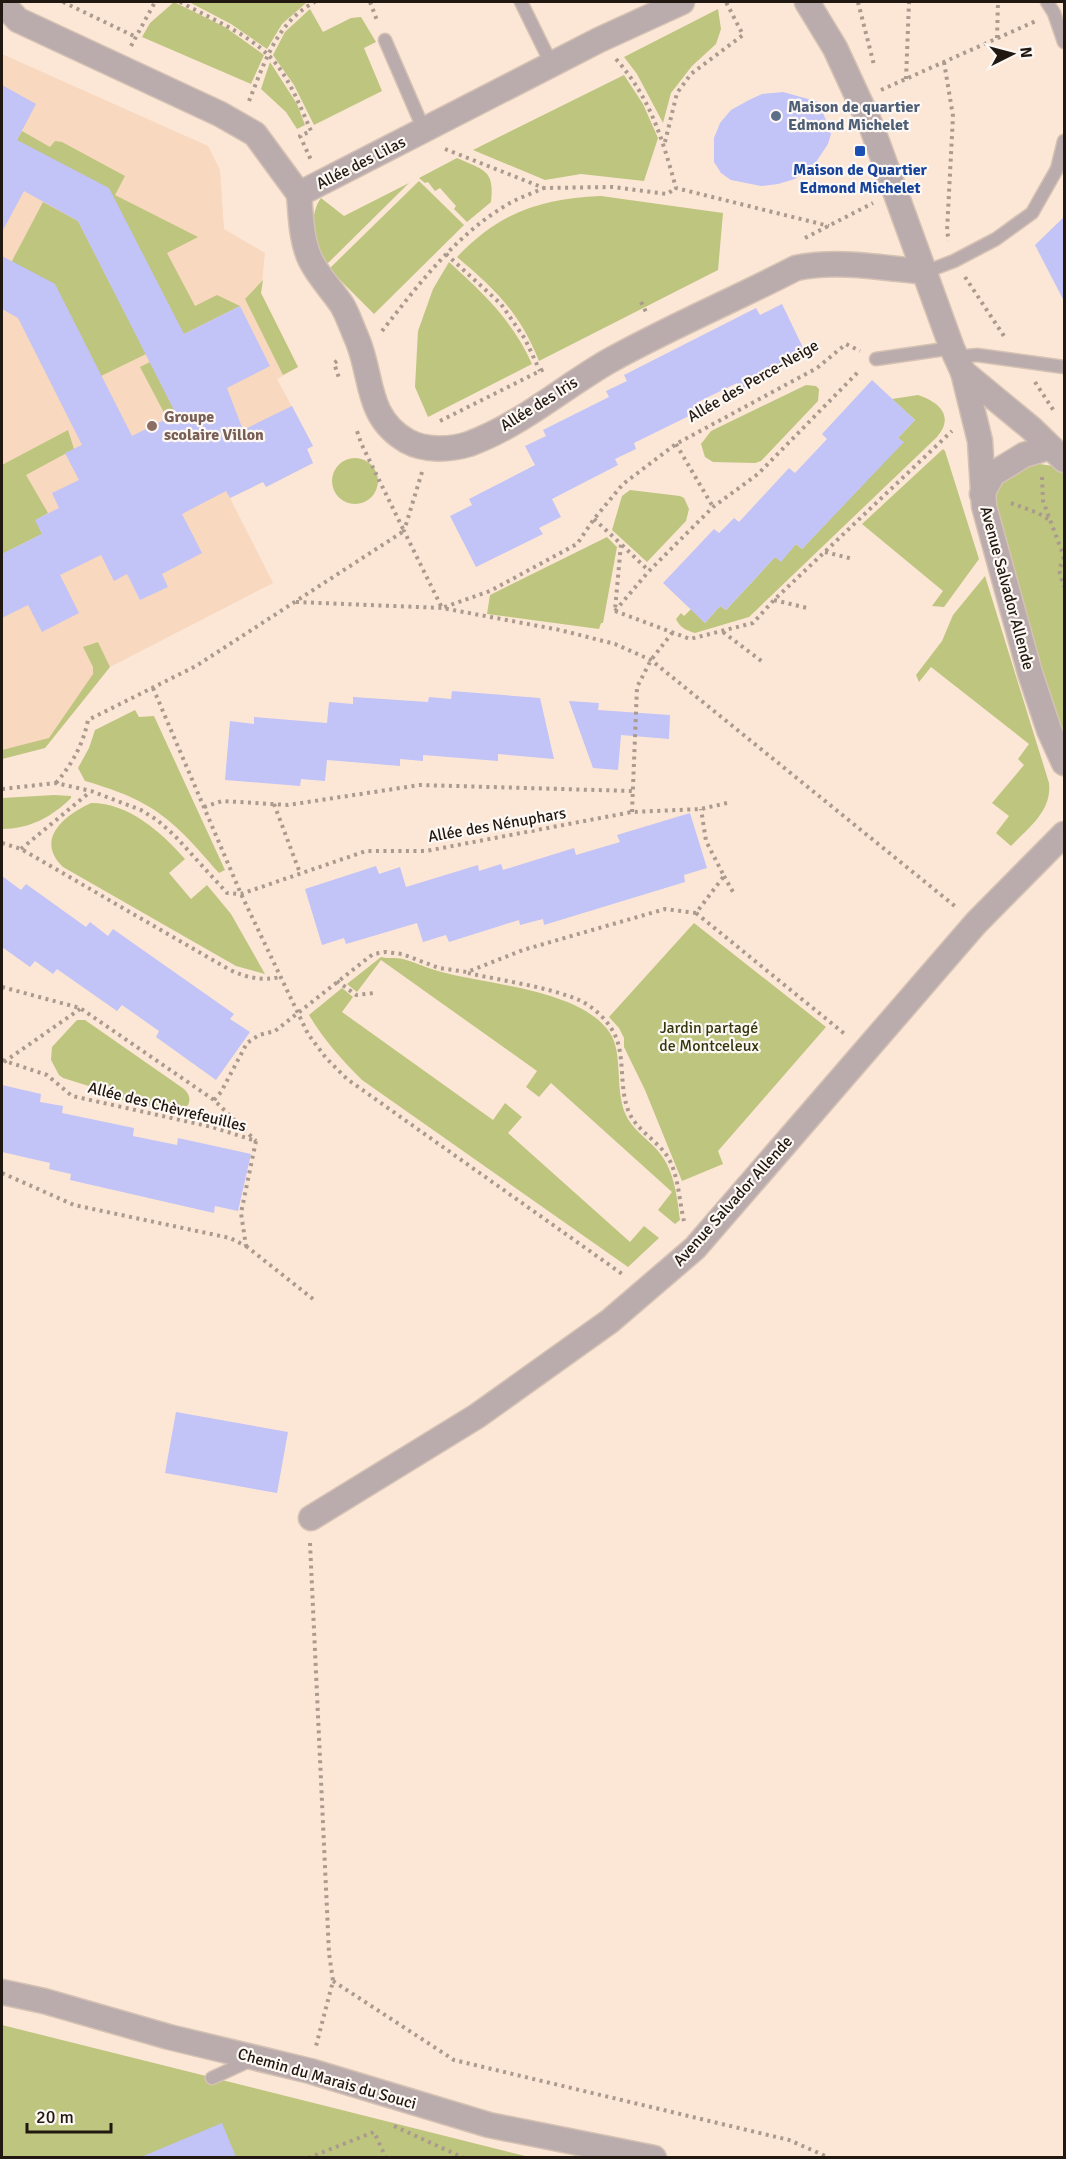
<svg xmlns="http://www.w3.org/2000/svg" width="1066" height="2159" viewBox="0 0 1066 2159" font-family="Signika,sans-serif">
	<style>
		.built { fill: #f8d8bf }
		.green { fill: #bec57e }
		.building { fill: #c2c3f6 }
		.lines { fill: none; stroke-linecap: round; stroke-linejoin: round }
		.lane-casing { stroke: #d5c2b3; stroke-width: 15 }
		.street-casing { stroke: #d5c2b3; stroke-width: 27 }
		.path { stroke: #ab9a8e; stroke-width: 4; stroke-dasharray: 3 4.5; stroke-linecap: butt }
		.lane { stroke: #baabad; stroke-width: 12 }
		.street { stroke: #baabad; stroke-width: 24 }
		.service-dot { fill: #5c6f8a; stroke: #fdf8f4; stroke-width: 2 }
		.transit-dot { fill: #1a4fb4; stroke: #fdf8f4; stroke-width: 2 }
		.education-dot { fill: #8d6e63; stroke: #fdf8f4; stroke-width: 2 }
		.labels { text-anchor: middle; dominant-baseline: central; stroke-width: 4.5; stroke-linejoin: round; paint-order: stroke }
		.service-label { font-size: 16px; font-weight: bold; fill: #4e5e75; stroke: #fdf8f4; text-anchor: start }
		.street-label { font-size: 16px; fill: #211811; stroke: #fdf8f4 }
		.transit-label { font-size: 16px; font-weight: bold; fill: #164399; stroke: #fdf8f4 }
		.education-label { font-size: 16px; font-weight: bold; fill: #785e54; stroke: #fdf8f4; text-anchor: start }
		.park-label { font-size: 16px; fill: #34360e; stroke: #fdf8f4 }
	</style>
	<rect width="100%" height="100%" fill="#fce7d7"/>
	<polygon class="built" points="2,54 208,146 220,170 224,229 265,253 261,293 298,367 277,379 313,446 307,449 313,463 266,487 263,482 230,498 273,583 110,667 45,748 2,759"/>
	<g class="green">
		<polygon points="174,2 225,27 264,55 251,84 142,37 150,23"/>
		<polygon points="189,2 306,2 306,3 282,24 267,49 231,24"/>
		<polygon points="310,9 323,32 351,18 361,17 376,42 364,48 382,91 314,125 294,85 273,55 285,32"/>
		<polygon points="718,9 721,29 716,44 692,66 671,93 663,123 637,74 624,57"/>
		<polygon points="270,62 297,104 305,125 297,129 286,112 261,89"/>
		<polygon points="624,75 643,104 658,138 644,181 581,174 545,180 473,150"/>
		<polygon points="22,131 50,147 55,141 62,142 125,176 115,195 198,237 167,253 195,306 217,295 240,306 184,334 17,140"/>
		<path d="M457,158c26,12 38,11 34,44l-24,20 -13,-13 2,-3 -16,-18 -5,3 -7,-9 -3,1 -6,-5z"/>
		<polygon points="419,181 464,225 374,314 329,269"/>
		<path d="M409,183l-84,83c-10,-18 -18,-49 -4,-68l23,18z"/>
		<path d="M601,196l122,17 -5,57 -179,91c-19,-48 -44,-72 -82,-104 43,-45 83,-58 144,-61z"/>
		<polygon points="43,202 78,221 146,354 101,376 12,261"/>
		<path d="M449,262c35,32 63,58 83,102l-104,53 -13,-30 3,-56 15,-42z"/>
		<polygon points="263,280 261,293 298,367 283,375 245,299"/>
		<polygon points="150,362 190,441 181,445 140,367"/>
		<polygon points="806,385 816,386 819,389 818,401 761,461 755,463 713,462 705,457 701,444 711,431"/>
		<path d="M918,395c21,7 37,21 19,42l-188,180 -54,16c-9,-3 -15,-5 -19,-14l5,-6 3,3 7,-7 14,14 15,-17 6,4 49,-53 6,4 15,-17 6,5 101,-107 -5,-4 17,-18 -23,-21z"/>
		<polygon points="68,430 74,449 26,475 48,513 36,520 42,534 2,554 2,465"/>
		<polygon points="943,449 945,451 979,559 944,607 932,606 943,591 862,524"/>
		<circle cx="355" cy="481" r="23"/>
		<polygon points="1033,463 1053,466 1064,474 1064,742 992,505 1000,480"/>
		<polygon points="630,490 680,496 684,498 689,509 686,521 647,562 612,530 622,496"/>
		<polygon points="607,537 617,547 603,623 601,623 599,629 487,614 490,595"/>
		<path d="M985,576l64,207c3,28 -20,44 -38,63l-15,-13 13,-17 -17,-13 32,-38 -6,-6 11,-15 -98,-77 -12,15 -3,-7 26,-34 11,-26z"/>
		<polygon points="98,642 110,667 45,748 2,759 2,750 49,738 93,674 93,667 83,647"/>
		<path d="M135,710l4,7 15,-1 71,154 -6,3c-46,-53 -64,-72 -134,-92l-7,-13 11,-20 6,-18z"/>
		<path d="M54,795l17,1v2c-19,19 -42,31 -69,31v-31z"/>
		<path d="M91,803c38,0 70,29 94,56l-16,14 22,26 16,-14 24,29 34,60 -29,-8 -173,-99c-29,-28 2,-52 28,-64z"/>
		<polygon points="694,923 826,1027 718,1151 723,1164 682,1181 645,1090 624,1047 624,1038 619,1028 609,1017"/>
		<path d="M381,957c6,2 15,0 22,2 12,3 23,9 35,12 49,14 143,18 172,62 13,19 5,56 15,80 7,17 22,25 33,38 16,18 19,45 22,69l-5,4 -17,-14 14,-18 -121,-109 -12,14 -13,-10 11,-16 -156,-111 -24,32 -10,-8z"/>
		<path d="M342,988l11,9 -11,15 151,108 12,-17 17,14 -14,16 122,109 14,-16 15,12 -31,29 -266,-187c-21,-21 -38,-40 -53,-65z"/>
		<path d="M77,1020h8l99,69c11,10 4,22 -9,23l-72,-16 -11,-9 -29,-9 -4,-3 -8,-15 1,-13z"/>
		<polygon points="2,2025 529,2157 2,2157"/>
	</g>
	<g class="building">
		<polygon points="2,85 36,104 17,140 109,188 184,334 240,306 270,366 227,388 243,430 292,406 313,446 307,449 313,463 266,487 263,482 230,498 226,491 182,514 202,553 162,574 168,587 140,600 127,574 114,581 101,555 60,575 79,613 42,632 28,605 2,618 2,554 42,534 35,520 59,508 52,493 79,480 65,453 82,445 18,318 2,309 2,256 55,284 132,436 176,414 78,221 24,191 2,232"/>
		<polygon points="783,92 819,102 831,134 828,144 816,162 795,179 778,184 761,186 731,180 721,173 714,162 714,138 720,123 731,110 749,100 762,94"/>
		<polygon points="1065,216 1065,303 1035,245"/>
		<polygon points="782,304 807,356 740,390 737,383 696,403 699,411 634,443 636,449 615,459 618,465 552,499 561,517 539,528 543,534 476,567 450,516 472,505 469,499 535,465 525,446 546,436 543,430 609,397 606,391 627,381 624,375 756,308 760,315"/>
		<polygon points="872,380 915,420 898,438 904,442 802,549 796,544 781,562 775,557 726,610 720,606 705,623 663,583 714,529 719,533 734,518 739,522 789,468 795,473 827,439 822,434"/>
		<polygon points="452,691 540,698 554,759 498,754 498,761 423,755 423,761 400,759 400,766 327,760 325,781 301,779 300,786 225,780 230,721 254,724 254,717 327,723 329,702 353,704 353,697 428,702 429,697 451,699"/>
		<polygon points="569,701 599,703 598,710 670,715 669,739 621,735 618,770 593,768"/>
		<polygon points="690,813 707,868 684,875 685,882 544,925 543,919 520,925 519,920 449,942 446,935 423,942 417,923 346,944 344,938 322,945 305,889 376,866 379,874 400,867 406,887 478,865 479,871 501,864 503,870 574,848 576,855 620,842 617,835"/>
		<polygon points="2,876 21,890 26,884 86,927 90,922 108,936 113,929 234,1014 230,1019 250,1032 216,1080 156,1037 159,1031 122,1005 117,1011 57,969 53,974 35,961 30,967 2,947"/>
		<polygon points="2,1085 41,1094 40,1102 63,1106 62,1113 134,1128 133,1136 177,1145 178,1138 251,1154 238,1211 215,1206 214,1213 70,1180 71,1174 49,1169 50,1163 2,1152"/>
		<polygon points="176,1412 288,1432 277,1493 165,1473"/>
		<polygon points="222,2123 236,2157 141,2157"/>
	</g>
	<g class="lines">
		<g class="lane-casing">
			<g id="lane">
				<polyline points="521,2 552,65"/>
				<polyline points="1047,2 1054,13 1064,42"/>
				<polyline points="385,40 424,130"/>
				<polyline points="925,272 954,261 996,239 1032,213 1057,169 1064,141"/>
				<polyline points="957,357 977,355 1064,367"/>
				<polyline points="876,359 952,348"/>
				<polyline points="212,2078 251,2060"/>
			</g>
		</g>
		<g class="street-casing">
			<g id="street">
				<polyline points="807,2 835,48 872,128 952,348 963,372 980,441 984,506 1030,673 1049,730 1064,763"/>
				<polyline points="2,3 18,20 220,114 255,134 299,194 599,40 682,2"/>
				<path d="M299,194c2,22 2,47 12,67 8,16 21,29 31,44 6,10 10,23 15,34 16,37 8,78 50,102 18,10 43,9 62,3 52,-19 93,-56 140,-83 61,-34 125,-61 187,-93 39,-9 89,0 129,4"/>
				<polyline points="963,372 1032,429 1064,460"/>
				<polyline points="982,494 993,474 1024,455 1050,447"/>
				<polyline points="311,1518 477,1416 610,1321 695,1248 976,923 1064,834"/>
				<polyline points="2,1992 44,2001 169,2037 310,2071 489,2125 654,2158"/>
			</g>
		</g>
		<g class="path">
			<polyline points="63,2 136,37"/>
			<path d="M180,2c26,14 68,32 88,53 20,19 32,51 43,76l-11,5 11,24"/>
			<polyline points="370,2 378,23"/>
			<polyline points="858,2 874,65"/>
			<polyline points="997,38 998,2"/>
			<polyline points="131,46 155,2"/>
			<path d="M616,59c35,40 46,79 60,129l153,38"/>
			<polyline points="944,62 953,116 947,231 949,241"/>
			<polyline points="906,79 909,2"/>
			<polyline points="881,90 1036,21"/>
			<path d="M249,101c15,-37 28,-80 66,-99"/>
			<polyline points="665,142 677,93 691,74 743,35 726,2"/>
			<polyline points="445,149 544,188 613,187 667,194 676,188"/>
			<polyline points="805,238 873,203"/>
			<polyline points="446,254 501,304 525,339 540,371"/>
			<polyline points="965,277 1006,339"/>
			<polyline points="641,302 646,312"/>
			<path d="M382,331c37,-47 75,-98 128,-128 11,-6 23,-10 34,-15"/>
			<polyline points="337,361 334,363 339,378"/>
			<polyline points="1035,382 1054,411"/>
			<polyline points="440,421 546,368"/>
			<polyline points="676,444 713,507"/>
			<polyline points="422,472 404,531 442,608 490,591 577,544 594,519 623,484 676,444 817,368 846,344 860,351"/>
			<polyline points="1042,477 1043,501 1064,557"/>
			<polyline points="1011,503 1038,513 1048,519"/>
			<polyline points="594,519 621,544 615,610"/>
			<polyline points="622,545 649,571"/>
			<polyline points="825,552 853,559"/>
			<polyline points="1064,557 1059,570 1064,587"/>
			<polyline points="774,600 807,608"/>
			<polyline points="296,602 442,608 560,630 615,644 651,660 956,907"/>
			<polyline points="615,611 649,571 713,507 758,474 860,370"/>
			<polyline points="615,611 690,639 753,623 774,600 952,431"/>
			<polyline points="723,632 764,663"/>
			<polyline points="153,688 241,894 308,1034 326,1058 347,1079 625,1276"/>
			<path d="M56,783c16,-19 27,-38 32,-63l108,-54 208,-135 -43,-88 -5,-15"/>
			<polyline points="2,789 56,783 91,791 141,810 157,820 175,836 227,893 241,894 366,851 426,851 632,812 701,809 727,803"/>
			<polyline points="274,804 300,873"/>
			<polyline points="204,807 222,801 288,805 420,785 632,791"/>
			<polyline points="632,812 637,687 651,660 672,633"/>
			<path d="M2,843l19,6 209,121c18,8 31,11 51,7"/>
			<polyline points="21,849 90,792"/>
			<polyline points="724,876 733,892"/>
			<polyline points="696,913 846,1035"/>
			<path d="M468,973c35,8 77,13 111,27 16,7 34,25 39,43 6,22 2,45 10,67 8,21 30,30 41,49 10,19 10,42 15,62"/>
			<polyline points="337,981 356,995 374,993"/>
			<polyline points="2,987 80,1008 214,1100 256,1141"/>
			<polyline points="2,1060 47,1075 72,1096 212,1127 256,1141"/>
			<polyline points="4,1062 80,1009"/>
			<polyline points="214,1100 221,1092 247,1043 259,1035 275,1031 373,954 386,952 402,954 439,968 467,972 523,950 665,909 696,913 724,876 706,841 701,809"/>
			<polyline points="2,1173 74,1205 230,1238 246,1246 241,1213 256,1141"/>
			<polyline points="246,1246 313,1299"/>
			<polyline points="310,1543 329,1953 333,1981 316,2046"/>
			<polyline points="333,1981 454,2060 789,2140 830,2158"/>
			<polyline points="394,2126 464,2158"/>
			<polyline points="308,2158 374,2132 386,2158"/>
		</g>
		<use href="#lane" class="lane"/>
		<use href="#street" class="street"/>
	</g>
	<circle class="service-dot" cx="776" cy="116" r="6"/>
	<rect class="transit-dot" x="854" y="145" width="12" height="12" rx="3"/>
	<circle class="education-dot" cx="152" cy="426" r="6"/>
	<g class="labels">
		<g class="service-label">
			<text x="788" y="107">Maison de quartier<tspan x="788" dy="18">Edmond Michelet</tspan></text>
		</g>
		<g class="street-label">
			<text transform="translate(361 163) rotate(-27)">Allée des Lilas</text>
			<text transform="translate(753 381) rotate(-30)">Allée des Perce-Neige</text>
			<text transform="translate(539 404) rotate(-32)">Allée des Iris</text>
			<text transform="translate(1007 588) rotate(75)">Avenue Salvador Allende</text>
			<text transform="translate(497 825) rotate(-10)">Allée des Nénuphars</text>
			<text transform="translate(167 1107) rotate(14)">Allée des Chèvrefeuilles</text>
			<text transform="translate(733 1201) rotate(-48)">Avenue Salvador Allende</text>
			<text transform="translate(327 2079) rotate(16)">Chemin du Marais du Souci</text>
		</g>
		<g class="transit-label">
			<text x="860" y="170">Maison de Quartier<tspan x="860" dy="18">Edmond Michelet</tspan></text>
		</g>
		<g class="education-label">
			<text x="164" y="417">Groupe<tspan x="164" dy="18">scolaire Villon</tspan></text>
		</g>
		<g class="park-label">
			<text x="709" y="1028">Jardin partagé<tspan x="709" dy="18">de Montceleux</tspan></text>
		</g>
	</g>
	<rect width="1066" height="2159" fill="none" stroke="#211811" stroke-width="6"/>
	<g transform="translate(1012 54) rotate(84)" stroke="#fdf8f4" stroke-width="4.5" paint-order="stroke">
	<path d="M0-4.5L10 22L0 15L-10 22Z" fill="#211811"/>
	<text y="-9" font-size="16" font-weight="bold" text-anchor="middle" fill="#211811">N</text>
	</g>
	<path d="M27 2123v9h84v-9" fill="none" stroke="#211811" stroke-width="3"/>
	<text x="36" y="2123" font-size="18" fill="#211811" stroke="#fdf8f4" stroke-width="4.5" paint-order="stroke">20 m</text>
</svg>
